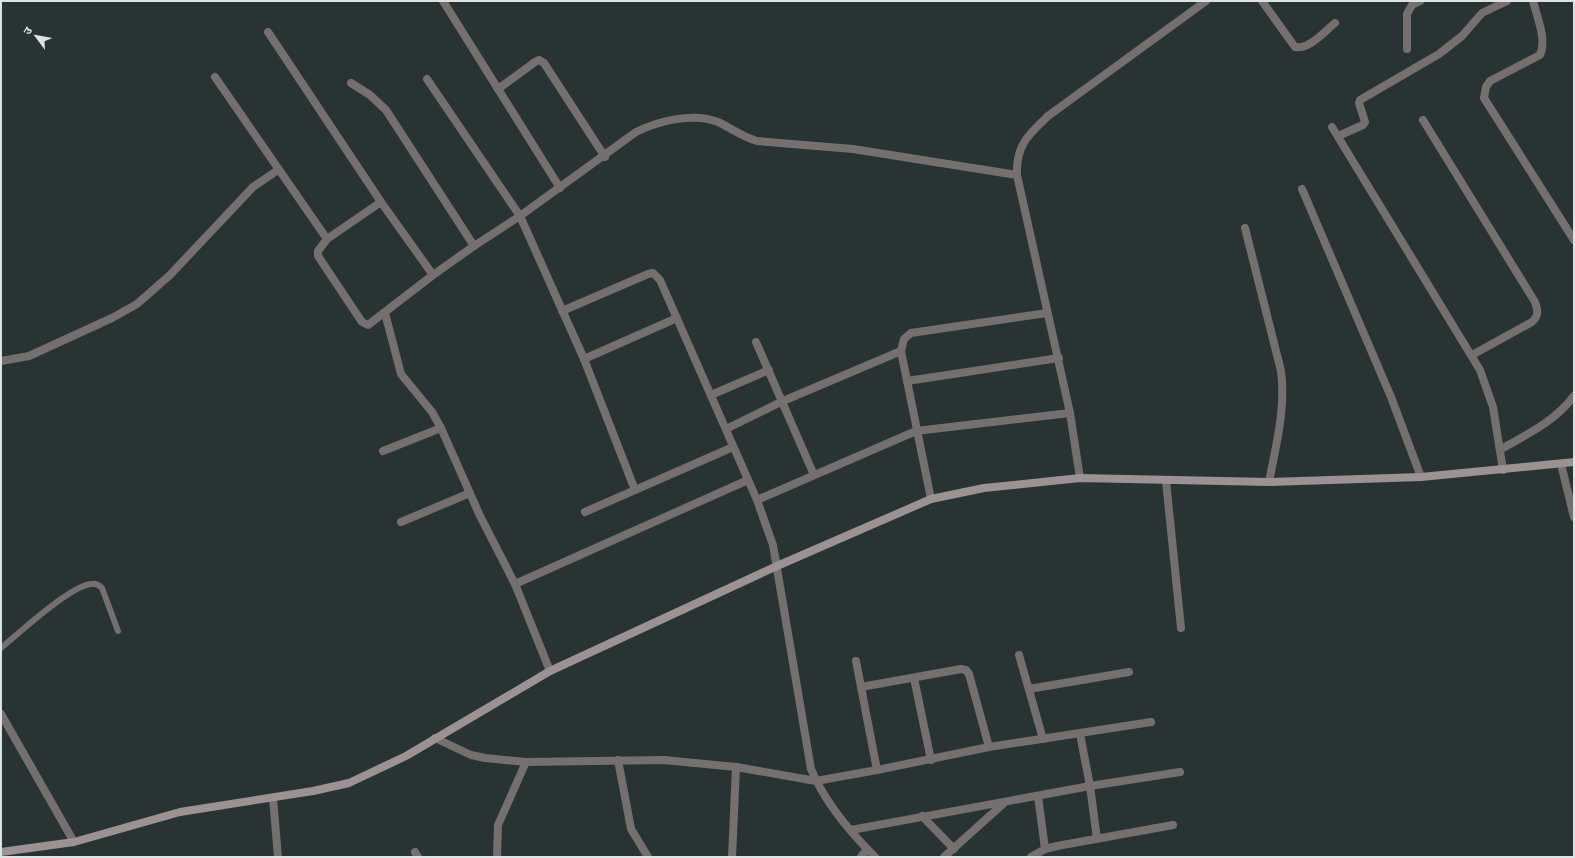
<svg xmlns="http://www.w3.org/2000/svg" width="1575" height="858" viewBox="0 0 1575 858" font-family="'Golos Text','Noto Sans Devanagari',sans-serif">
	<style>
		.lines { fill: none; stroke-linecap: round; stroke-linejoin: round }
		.lane { stroke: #756f70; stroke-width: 6 }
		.street { stroke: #756f70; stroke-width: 8 }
		.secondary { stroke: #9c9293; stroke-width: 8 }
	</style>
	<rect width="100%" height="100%" fill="#283433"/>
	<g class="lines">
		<path class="lane" d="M1,648c18,-15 69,-62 90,-64 5,-1 8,1 11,4l16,43"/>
		<g class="street">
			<polyline points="443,1 560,188"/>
			<path d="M1262,1l33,46c14,3 30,-16 40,-24"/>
			<path d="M1533,1c4,16 14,39 7,54l-50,26 -4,6 -2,11 90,142"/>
			<polyline points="268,32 381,202 433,275"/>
			<polyline points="1407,49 1407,14 1412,5 1420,1"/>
			<polyline points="215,77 327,239"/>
			<polyline points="427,79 520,216 584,359 635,490"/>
			<polyline points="351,83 370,95 386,110 474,246"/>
			<polyline points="498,89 535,62 539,60 544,63 605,157"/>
			<path d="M1423,120l112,182c3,9 4,13 -3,20l-60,33"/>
			<polyline points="1332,127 1480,370 1493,407 1503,470"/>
			<polyline points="1338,136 1363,125 1365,122 1359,103 1360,100 1439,54 1462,36 1482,13 1507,1"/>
			<polyline points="1302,189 1391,397 1421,477"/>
			<path d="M381,202l-54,37 -9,12v5l44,66 6,3 65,-50 41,-29 46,-30 116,-84c22,-11 58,-20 82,-10 13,6 24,15 39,19l96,8 164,26"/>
			<path d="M1245,228l36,143c5,37 -5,74 -12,111"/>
			<path d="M562,311l86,-37 5,-1 7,7 97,220 16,45 38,224c13,32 39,63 64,88"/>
			<polyline points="385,313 401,374 432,412 441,428 480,516 515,584 550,671"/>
			<polyline points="756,342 814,475"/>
			<polyline points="584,359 677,318"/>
			<polyline points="1,361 29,356 112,318 137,304 170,275 253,187 278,170"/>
			<polyline points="907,381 1059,358"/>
			<polyline points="711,395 769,370"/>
			<polyline points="726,429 783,401 901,351"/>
			<path d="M1501,449c27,-15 54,-28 73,-53"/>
			<polyline points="383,451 441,428"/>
			<polyline points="1561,464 1574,517"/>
			<path d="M1080,478l-10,-65 -53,-238c-1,-30 11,-40 31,-59l158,-115"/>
			<polyline points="1166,481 1181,628"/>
			<polyline points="931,499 901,351 904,339 911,333 1047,313"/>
			<polyline points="757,500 916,431 1070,413"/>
			<polyline points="585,512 733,447"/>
			<polyline points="401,522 470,493"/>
			<polyline points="515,584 748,480"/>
			<polyline points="1019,655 1043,739"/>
			<polyline points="856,661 877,770"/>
			<polyline points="914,678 931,760"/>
			<polyline points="861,687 961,669 966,670 969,674 989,747"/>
			<polyline points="1029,689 1129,672"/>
			<polyline points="1,714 74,842"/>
			<polyline points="1080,734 1090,786 1097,839"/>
			<polyline points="435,738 471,755 485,758 526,762 664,760 736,767 816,781 877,770 989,747 1151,722"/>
			<polyline points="618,760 631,829 648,857"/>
			<polyline points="1038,796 1045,849"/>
			<polyline points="273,798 278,857"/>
			<polyline points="922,816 954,849"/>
			<polyline points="851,830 1090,786 1180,772"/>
			<polyline points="415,852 418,857"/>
			<polyline points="497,857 498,825 526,762"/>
			<polyline points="732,857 736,767"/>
			<polyline points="861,857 867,849"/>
			<polyline points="944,857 1004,803"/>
			<polyline points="1031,857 1045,849 1057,846 1173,825"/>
		</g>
		<polyline class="secondary" points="1,852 74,842 180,812 313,791 349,783 406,756 550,671 777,566 931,499 984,488 1080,478 1269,482 1421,477 1574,462"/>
	</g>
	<rect width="1575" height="858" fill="none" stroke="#dce4e3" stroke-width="4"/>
	<g transform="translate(36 36) rotate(302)" stroke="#283433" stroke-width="3" paint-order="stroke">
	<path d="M0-3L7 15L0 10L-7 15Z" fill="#dce4e3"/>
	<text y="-6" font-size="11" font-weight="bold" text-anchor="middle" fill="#dce4e3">उ</text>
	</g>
</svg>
